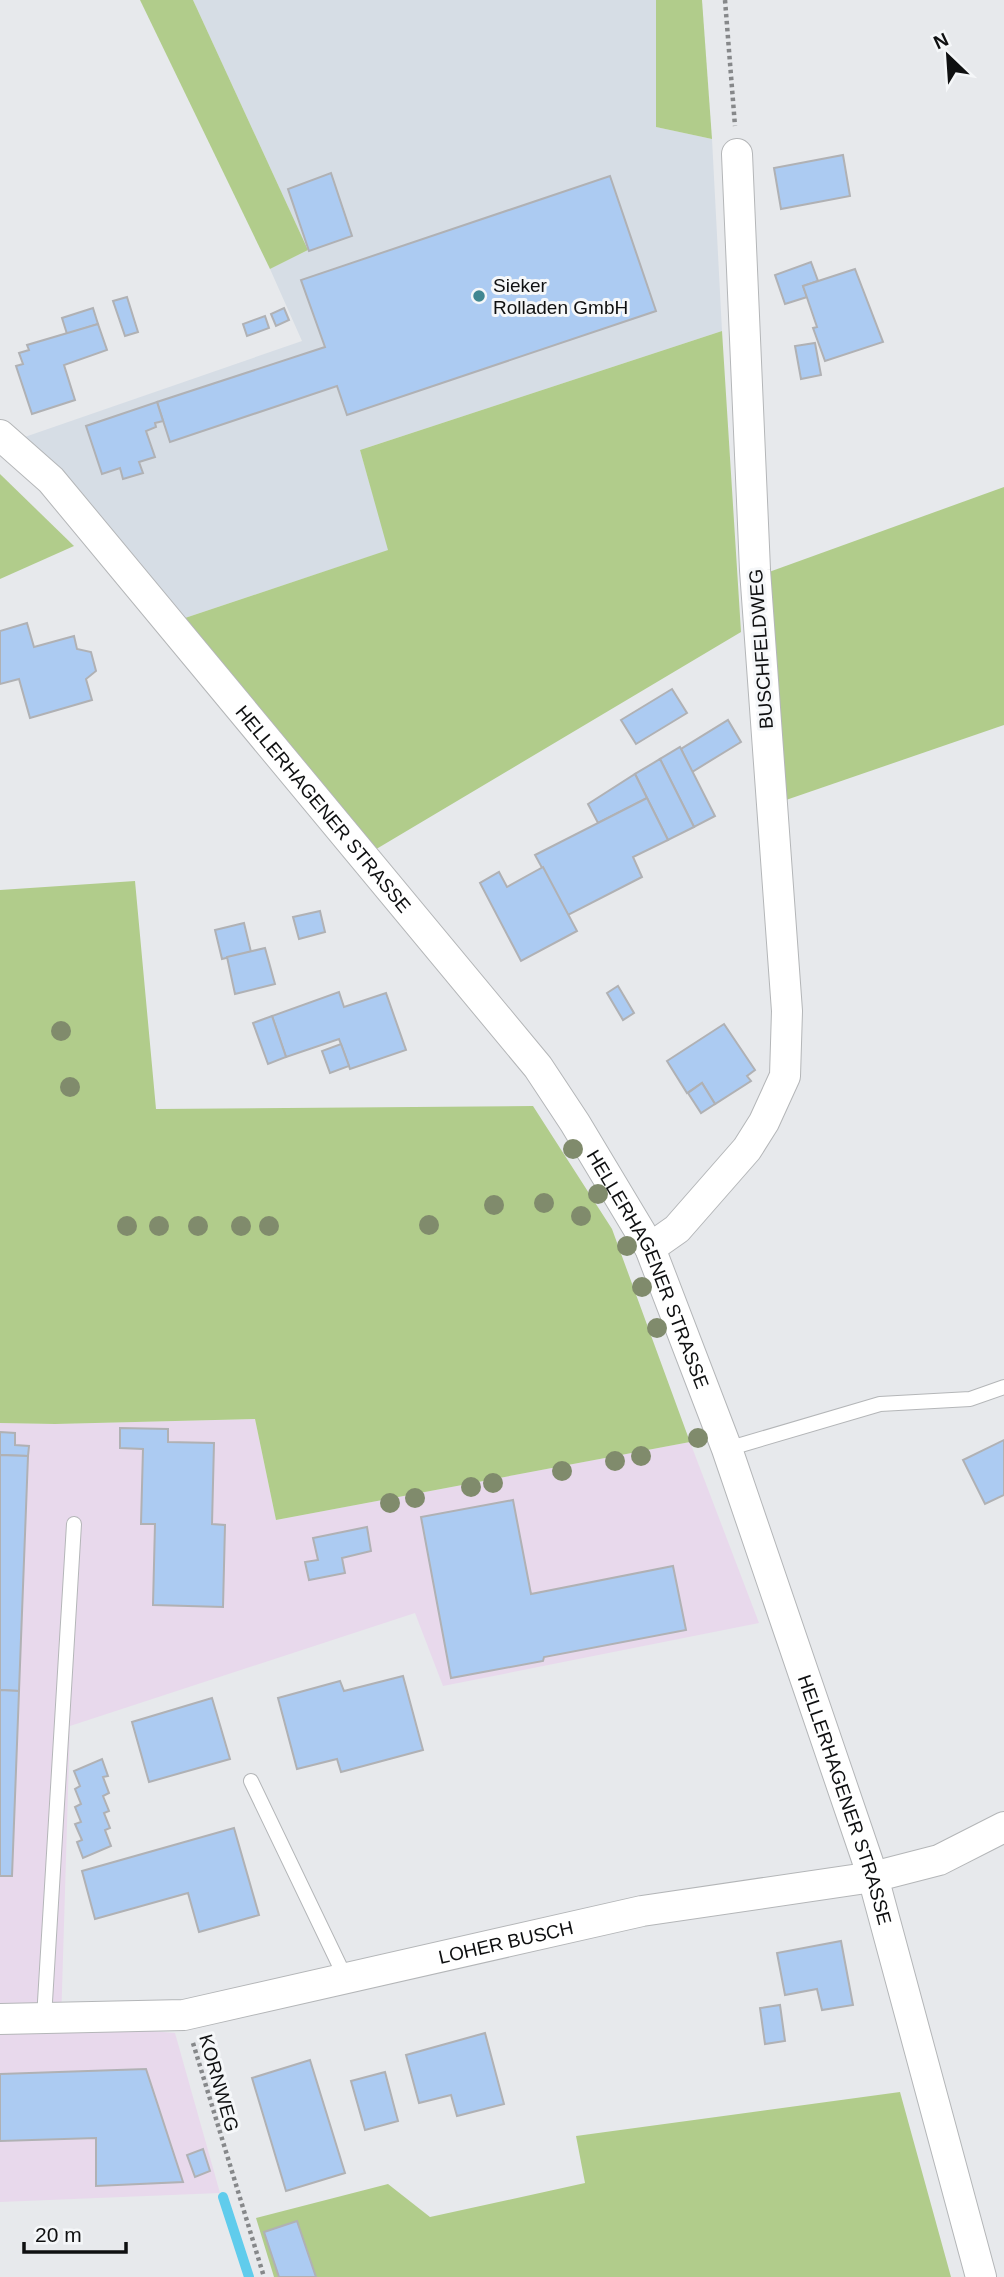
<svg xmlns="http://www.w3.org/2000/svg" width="1004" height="2277" viewBox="0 0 1004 2277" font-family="Arial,sans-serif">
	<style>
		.built { fill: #d6dde5 }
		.industrial { fill: #e8d9ec }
		.green { fill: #b1cc8b }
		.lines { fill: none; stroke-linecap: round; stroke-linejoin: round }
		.stream { stroke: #60ccec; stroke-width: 10 }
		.building { fill: #accbf2; stroke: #b0b1b4; stroke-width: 2 }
		.lane-casing { stroke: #b4b6b8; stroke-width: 16 }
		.street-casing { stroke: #b4b6b8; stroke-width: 32 }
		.path { stroke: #86888a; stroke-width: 4.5; stroke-dasharray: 3.5 3.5; stroke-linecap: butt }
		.lane { stroke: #fff; stroke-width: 14 }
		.street { stroke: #fff; stroke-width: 30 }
		.tree { fill: #808b6c }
		.poi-dot { fill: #418791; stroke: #f5f7f9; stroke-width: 2.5 }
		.labels { text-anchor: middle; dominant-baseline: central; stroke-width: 6; stroke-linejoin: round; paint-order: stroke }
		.poi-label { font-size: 19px; fill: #0f1011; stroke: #f5f7f9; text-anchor: start }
		.street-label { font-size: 19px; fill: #0f1011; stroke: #f5f7f9 }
	</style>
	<rect width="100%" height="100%" fill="#e7e9ec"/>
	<polygon class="built" points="193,0 656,0 656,127 712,139 722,331 360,450 389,550 179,620 19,439 302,341 270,269 308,250"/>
	<polygon class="industrial" points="255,1419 276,1520 690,1442 759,1623 443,1686 415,1613 70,1726 61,2023 175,2033 220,2193 0,2202 0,1423 55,1424"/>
	<g class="green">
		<polygon points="140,0 193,0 308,250 270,269"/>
		<polygon points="656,0 702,0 712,139 656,127"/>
		<polygon points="722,331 741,632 373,851 179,620 388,550 360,450"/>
		<polygon points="0,474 74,546 0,579"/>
		<polygon points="1004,487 1004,725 786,800 769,572"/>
		<polygon points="135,881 156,1109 533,1106 612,1229 690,1442 276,1520 255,1419 55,1424 0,1423 0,890"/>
		<polygon points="900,2092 951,2277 274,2277 256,2218 388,2184 430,2217 585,2183 576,2136"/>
	</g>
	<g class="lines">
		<polyline class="stream" points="223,2197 249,2277"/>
	</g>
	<g class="building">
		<polygon points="843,155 850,196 781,209 774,168"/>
		<polygon points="331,173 352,236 309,251 288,189"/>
		<polygon points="610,176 656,311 347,415 337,386 170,442 157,402 325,347 301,280"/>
		<polygon points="811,262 818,281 803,286 807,297 785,304 775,275"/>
		<polygon points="855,269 883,342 825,361 813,328 817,327 803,286"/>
		<polygon points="127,297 138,332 125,336 113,301"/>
		<polygon points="93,308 98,324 67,334 62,318"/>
		<polygon points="284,308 289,320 276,326 271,314"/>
		<polygon points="265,316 269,328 247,336 243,324"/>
		<polygon points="98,324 107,350 64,365 75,400 32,414 16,366 23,364 19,353 29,350 27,345"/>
		<polygon points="815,343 821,375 801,379 795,346"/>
		<polygon points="157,402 163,421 155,423 156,427 146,431 155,457 139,462 143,473 123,479 120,468 102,474 86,426"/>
		<polygon points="27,623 34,647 74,636 77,649 91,652 96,671 86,679 92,700 30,718 19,679 0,684 0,631"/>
		<polygon points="672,689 687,713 636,744 621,720"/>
		<polygon points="728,720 741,742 692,772 681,749"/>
		<polygon points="680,747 715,816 694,827 660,759"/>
		<polygon points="660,759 694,827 668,840 635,774"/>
		<polygon points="635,774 647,798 598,823 588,804"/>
		<polygon points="647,798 668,840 633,857 642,877 568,915 535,855"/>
		<polygon points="543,867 577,931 521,961 480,883 499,872 507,887"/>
		<polygon points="320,911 325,932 299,939 293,917"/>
		<polygon points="244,923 251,952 222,959 215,930"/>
		<polygon points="265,948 275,984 235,994 227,957"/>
		<polygon points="618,986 634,1013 623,1020 607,993"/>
		<polygon points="339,992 344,1007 386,993 406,1050 350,1069 339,1039 286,1057 272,1016"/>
		<polygon points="272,1016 286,1057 268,1064 253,1023"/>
		<polygon points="724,1024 755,1070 747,1076 751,1081 715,1104 702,1083 687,1093 667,1061"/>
		<polygon points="341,1044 349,1066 330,1073 322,1051"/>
		<polygon points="702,1083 715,1104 701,1113 688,1093"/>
		<polygon points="120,1428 168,1429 168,1442 214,1443 212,1524 225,1525 223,1607 153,1605 155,1524 141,1524 143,1449 120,1448"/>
		<polygon points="0,1432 15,1433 15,1445 29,1446 28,1456 0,1455"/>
		<polygon points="1004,1440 1004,1495 985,1504 963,1460"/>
		<polygon points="0,1455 28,1456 19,1691 0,1690"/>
		<polygon points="513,1500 531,1594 673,1566 686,1630 544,1657 543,1661 451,1678 421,1517"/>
		<polygon points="367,1527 371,1551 342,1558 345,1573 309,1580 305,1562 318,1560 313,1538"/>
		<polygon points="403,1676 423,1750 341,1772 337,1759 297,1769 278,1698 340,1681 344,1691"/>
		<polygon points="0,1690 19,1691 12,1876 0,1876"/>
		<polygon points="212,1698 230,1759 149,1782 132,1722"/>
		<polygon points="102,1759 108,1776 103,1777 109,1793 103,1796 109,1811 104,1813 110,1828 105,1830 111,1846 83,1858 77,1842 82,1840 75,1824 81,1822 75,1807 81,1804 75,1789 80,1786 74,1771"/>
		<polygon points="234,1828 259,1915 199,1932 188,1893 95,1919 82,1871"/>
		<polygon points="841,1941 853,2005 822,2010 817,1989 785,1995 777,1953"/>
		<polygon points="780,2005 785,2041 765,2044 760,2008"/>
		<polygon points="485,2033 504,2104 457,2116 451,2095 419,2103 406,2055"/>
		<polygon points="310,2060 345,2173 286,2191 252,2078"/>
		<polygon points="146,2069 183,2182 96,2186 96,2138 0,2141 0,2074"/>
		<polygon points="385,2072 398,2121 365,2130 351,2081"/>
		<polygon points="203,2149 210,2171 195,2177 187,2155"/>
		<polygon points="297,2221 316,2277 279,2277 264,2232"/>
	</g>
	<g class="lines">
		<g class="lane-casing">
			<g id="lane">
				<polyline points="727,1449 880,1404 970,1399 1004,1387"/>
				<polyline points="251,1781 346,1979"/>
				<polyline points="44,2018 74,1524"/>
			</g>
		</g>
		<g class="street-casing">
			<g id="street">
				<path id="s1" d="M0,435l51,45 487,587 37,56 75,125 77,201 146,428 108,400"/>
				<polyline points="650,1248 677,1229 747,1149 764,1122 785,1076 787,1011 755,570 737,154"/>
				<path id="s2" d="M0,2019l184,-4 458,-104 231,-34 66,-17 65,-33"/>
			</g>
		</g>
		<g class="path">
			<polyline points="725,0 735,126"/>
			<polyline points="193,2043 264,2277"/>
		</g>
		<use href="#lane" class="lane"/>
		<use href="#street" class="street"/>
	</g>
	<g class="tree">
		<circle cx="61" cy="1031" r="10"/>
		<circle cx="70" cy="1087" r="10"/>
		<circle cx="573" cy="1149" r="10"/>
		<circle cx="598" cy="1194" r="10"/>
		<circle cx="544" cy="1203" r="10"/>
		<circle cx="494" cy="1205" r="10"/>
		<circle cx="581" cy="1216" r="10"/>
		<circle cx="429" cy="1225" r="10"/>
		<circle cx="127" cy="1226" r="10"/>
		<circle cx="159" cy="1226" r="10"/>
		<circle cx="198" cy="1226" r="10"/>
		<circle cx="241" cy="1226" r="10"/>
		<circle cx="269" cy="1226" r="10"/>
		<circle cx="627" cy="1246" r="10"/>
		<circle cx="642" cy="1287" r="10"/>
		<circle cx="657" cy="1328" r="10"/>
		<circle cx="698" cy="1438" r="10"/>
		<circle cx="641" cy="1456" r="10"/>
		<circle cx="615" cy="1461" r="10"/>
		<circle cx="562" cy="1471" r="10"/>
		<circle cx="493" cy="1483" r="10"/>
		<circle cx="471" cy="1487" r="10"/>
		<circle cx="415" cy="1498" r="10"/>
		<circle cx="390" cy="1503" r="10"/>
	</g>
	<circle class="poi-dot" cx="479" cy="296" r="7"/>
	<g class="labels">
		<g class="poi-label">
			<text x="493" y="285">Sieker<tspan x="493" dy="22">Rolladen GmbH</tspan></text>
		</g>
		<g class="street-label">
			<text transform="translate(761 649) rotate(-94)">BUSCHFELDWEG</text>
			<text stroke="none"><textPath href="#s1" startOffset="495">HELLERHAGENER STRASSE</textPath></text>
			<text stroke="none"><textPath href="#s1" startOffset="1062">HELLERHAGENER STRASSE</textPath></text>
			<text stroke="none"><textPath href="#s1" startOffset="1629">HELLERHAGENER STRASSE</textPath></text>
			<text stroke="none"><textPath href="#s2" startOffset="514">LOHER BUSCH</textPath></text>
			<text transform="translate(219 2083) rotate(74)">KORNWEG</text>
		</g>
	</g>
	<g transform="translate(948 56) rotate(335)" stroke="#f5f7f9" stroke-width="5" paint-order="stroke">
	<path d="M0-5L12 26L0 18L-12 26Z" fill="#0f1011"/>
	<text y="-10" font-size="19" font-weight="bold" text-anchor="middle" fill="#0f1011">N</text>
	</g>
	<path d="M24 2242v10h102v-10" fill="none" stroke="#0f1011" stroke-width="3.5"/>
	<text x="35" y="2242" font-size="21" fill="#0f1011" stroke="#f5f7f9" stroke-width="5" paint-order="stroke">20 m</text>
</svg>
